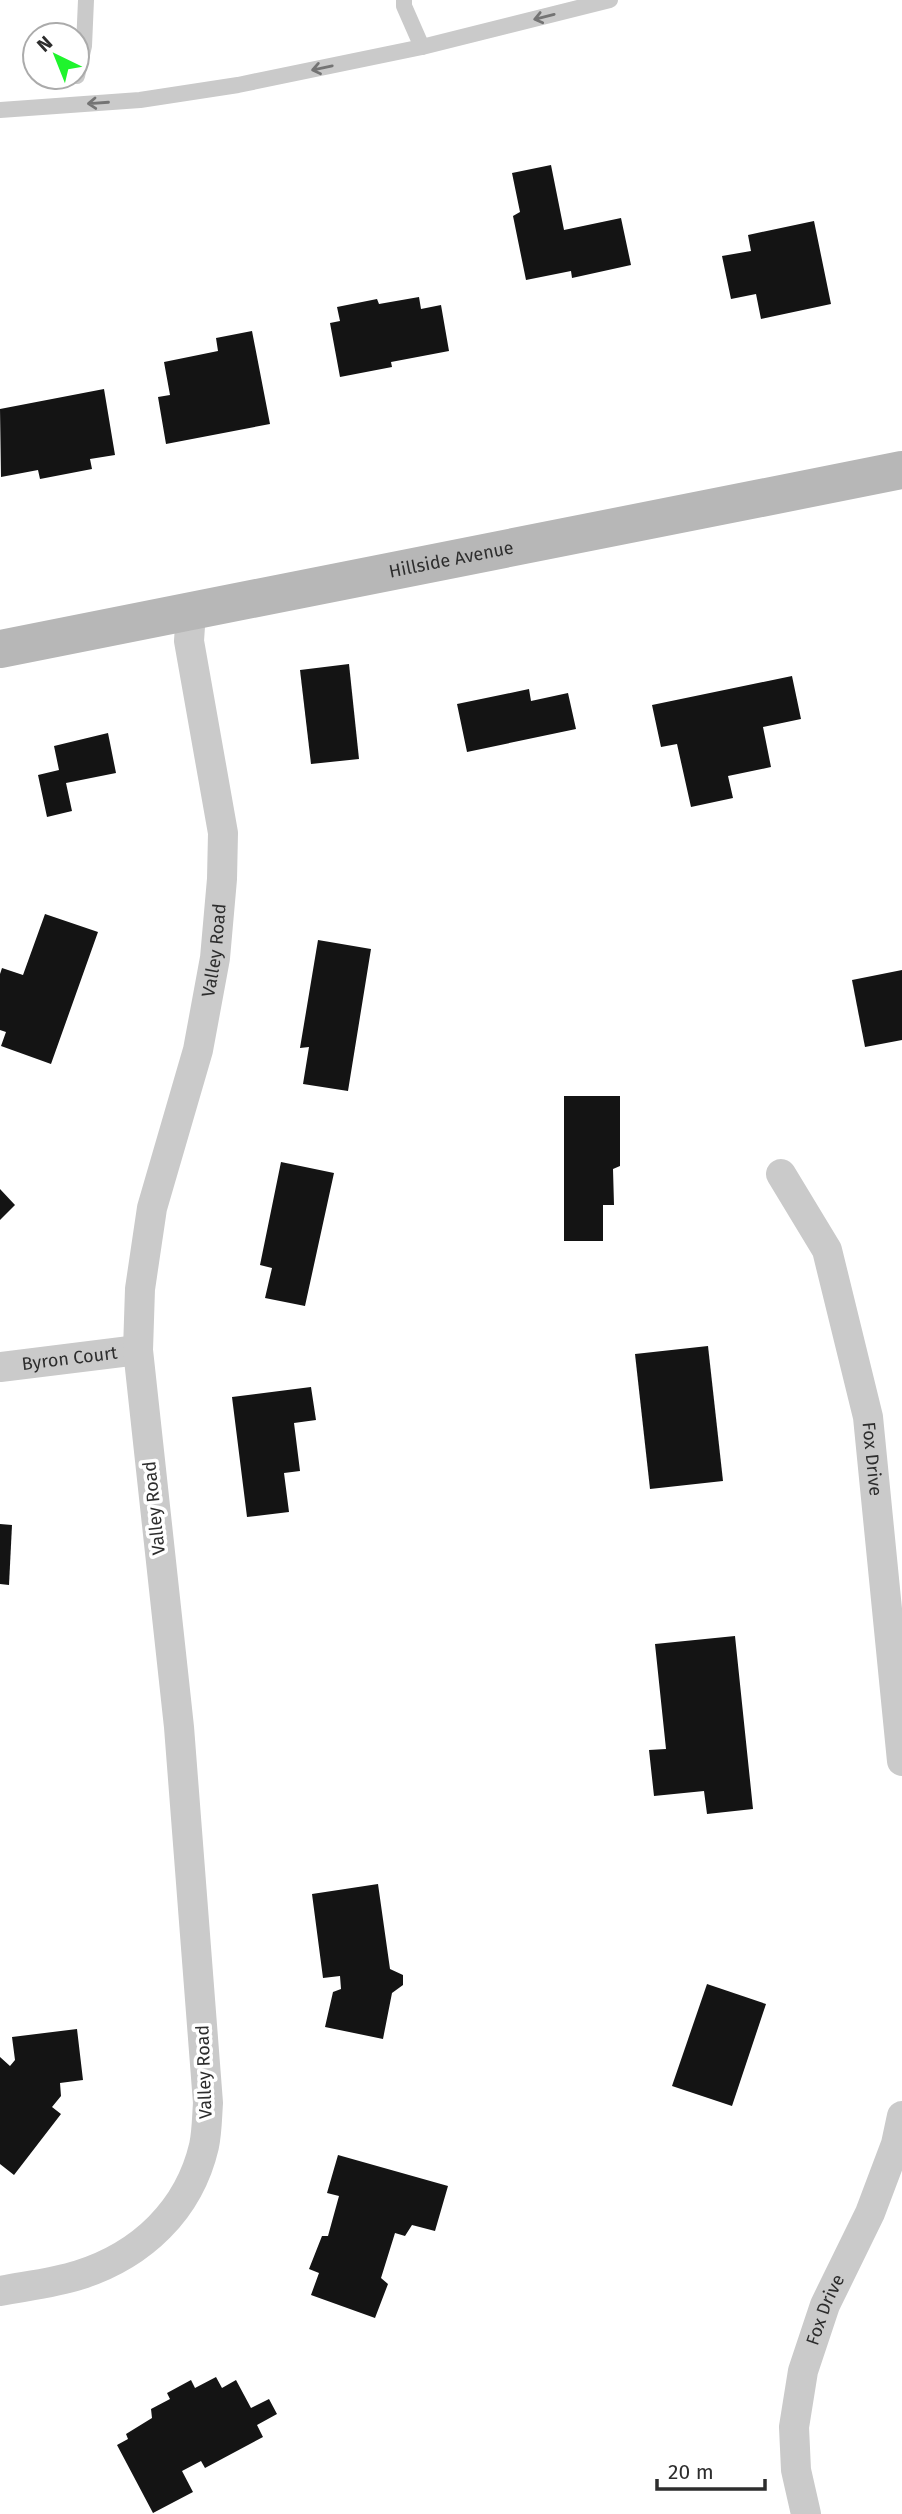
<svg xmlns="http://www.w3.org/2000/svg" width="902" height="2514" viewBox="0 0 902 2514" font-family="'Fira Sans',sans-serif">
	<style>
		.building { fill: #141414 }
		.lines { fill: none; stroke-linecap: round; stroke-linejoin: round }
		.lane { stroke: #cacaca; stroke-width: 16 }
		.street { stroke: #cacaca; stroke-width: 30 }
		.secondary { stroke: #b7b7b7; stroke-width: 38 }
		.oneway { stroke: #747474 }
		.labels { text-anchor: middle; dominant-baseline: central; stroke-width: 7; stroke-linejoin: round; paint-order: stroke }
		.street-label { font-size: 18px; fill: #2d2d2d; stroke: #fff }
	</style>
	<rect width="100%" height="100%" fill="#fff"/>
	<g class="building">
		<polygon points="551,165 564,230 621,218 631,265 572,278 571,271 526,280 513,216 520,212 512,173"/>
		<polygon points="814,221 831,304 761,319 756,294 731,299 722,256 751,251 748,235"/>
		<polygon points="419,297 421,309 441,305 449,351 391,362 392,367 340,377 330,323 340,321 337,307 377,299 379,304"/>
		<polygon points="252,331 270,424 166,444 158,397 170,395 164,362 218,351 216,338"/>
		<polygon points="104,389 115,455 90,459 92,469 40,479 38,470 1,477 0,409"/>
		<polygon points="349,664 359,759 311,764 300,670"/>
		<polygon points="792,676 801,719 763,727 771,767 728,776 733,798 691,807 677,744 661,747 652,705"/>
		<polygon points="529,689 531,701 568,693 576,729 467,752 457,704"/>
		<polygon points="108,733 116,773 66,783 72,811 47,817 38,775 59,770 54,746"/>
		<polygon points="45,914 98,932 51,1064 1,1046 6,1032 0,1030 0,974 2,968 23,975"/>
		<polygon points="318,940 371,949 348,1091 303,1084 309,1047 300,1048"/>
		<polygon points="902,970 902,1040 865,1047 852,980"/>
		<polygon points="564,1096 620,1096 620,1166 613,1169 614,1205 603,1205 603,1241 564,1241"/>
		<polygon points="281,1162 334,1173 305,1306 265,1298 272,1268 260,1265"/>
		<polygon points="0,1189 15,1205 0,1220"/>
		<polygon points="708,1346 723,1481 650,1489 635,1354"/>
		<polygon points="311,1387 316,1420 294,1423 300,1471 284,1473 289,1512 247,1517 232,1397"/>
		<polygon points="0,1524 12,1525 9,1585 0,1584"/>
		<polygon points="735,1636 753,1809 707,1814 704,1791 654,1796 649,1750 666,1749 655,1644"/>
		<polygon points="378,1884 390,1969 403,1975 403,1985 392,1993 383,2039 325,2027 333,1992 341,1989 340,1976 323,1978 312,1894"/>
		<polygon points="707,1984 766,2004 732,2106 672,2086"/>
		<polygon points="77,2029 83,2080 60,2083 61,2096 52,2107 61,2114 14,2175 0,2164 0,2057 10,2066 15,2060 12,2037"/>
		<polygon points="338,2155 448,2186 435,2231 412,2225 405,2236 395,2233 381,2278 388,2284 375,2318 311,2295 319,2273 309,2269 322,2236 328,2236 339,2196 327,2193"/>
		<polygon points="216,2377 222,2388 236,2380 251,2408 269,2399 277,2414 257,2425 263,2437 205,2468 201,2461 182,2471 193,2492 153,2513 117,2445 128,2439 126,2434 152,2418 151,2409 170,2399 167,2393 191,2380 195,2388"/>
	</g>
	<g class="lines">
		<g class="lane">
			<polyline points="404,0 404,6 422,47"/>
			<polyline points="77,76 84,46 86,0"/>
			<polyline points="0,110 140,100 238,85 422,47 610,0"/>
		</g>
		<g class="street">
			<path id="s1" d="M781,1174l46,76 41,167 34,344"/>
			<path id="s2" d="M0,1367l138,-17"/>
			<path id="s3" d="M0,2291c26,-5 54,-8 79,-16 63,-20 110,-65 125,-129 3,-14 3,-30 4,-43l-29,-376 -41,-377 2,-61 12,-81 46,-158 17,-92 7,-79 1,-46 -34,-192 2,-30"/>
			<path id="s4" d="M806,2514l-10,-44 -2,-43 9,-56 22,-66 45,-92 26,-69 6,-28"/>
		</g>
		<path class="secondary" id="s5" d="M0,649l902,-179"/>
	</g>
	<defs><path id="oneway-shaft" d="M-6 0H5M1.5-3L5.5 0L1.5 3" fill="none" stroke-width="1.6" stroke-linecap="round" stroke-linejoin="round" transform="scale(1.75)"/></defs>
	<g class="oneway">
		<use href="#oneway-shaft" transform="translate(544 17) rotate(166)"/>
		<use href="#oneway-shaft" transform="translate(322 68) rotate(168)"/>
		<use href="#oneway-shaft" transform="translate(98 103) rotate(176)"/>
	</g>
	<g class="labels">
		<g class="street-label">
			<text stroke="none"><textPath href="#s5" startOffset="460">Hillside Avenue</textPath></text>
			<text stroke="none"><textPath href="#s3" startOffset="1477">Valley Road</textPath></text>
			<text stroke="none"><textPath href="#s2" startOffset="70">Byron Court</textPath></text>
			<text stroke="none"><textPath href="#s1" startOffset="303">Fox Drive</textPath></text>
			<text transform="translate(154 1508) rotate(-96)">Valley Road</text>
			<text transform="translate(204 2072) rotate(-92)">Valley Road</text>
			<text stroke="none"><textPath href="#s4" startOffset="210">Fox Drive</textPath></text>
		</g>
	</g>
	<g transform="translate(56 56) rotate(317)"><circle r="33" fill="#ffffff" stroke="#ababab" stroke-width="2"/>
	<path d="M0-5L12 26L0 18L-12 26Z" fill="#1ff42d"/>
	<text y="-10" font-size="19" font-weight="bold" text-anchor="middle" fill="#2d2d2d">N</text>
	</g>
	<path d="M657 2479v10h108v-10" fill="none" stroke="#2d2d2d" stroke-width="3.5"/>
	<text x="668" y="2479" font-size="21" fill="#2d2d2d" stroke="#ffffff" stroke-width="5" paint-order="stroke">20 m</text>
</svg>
